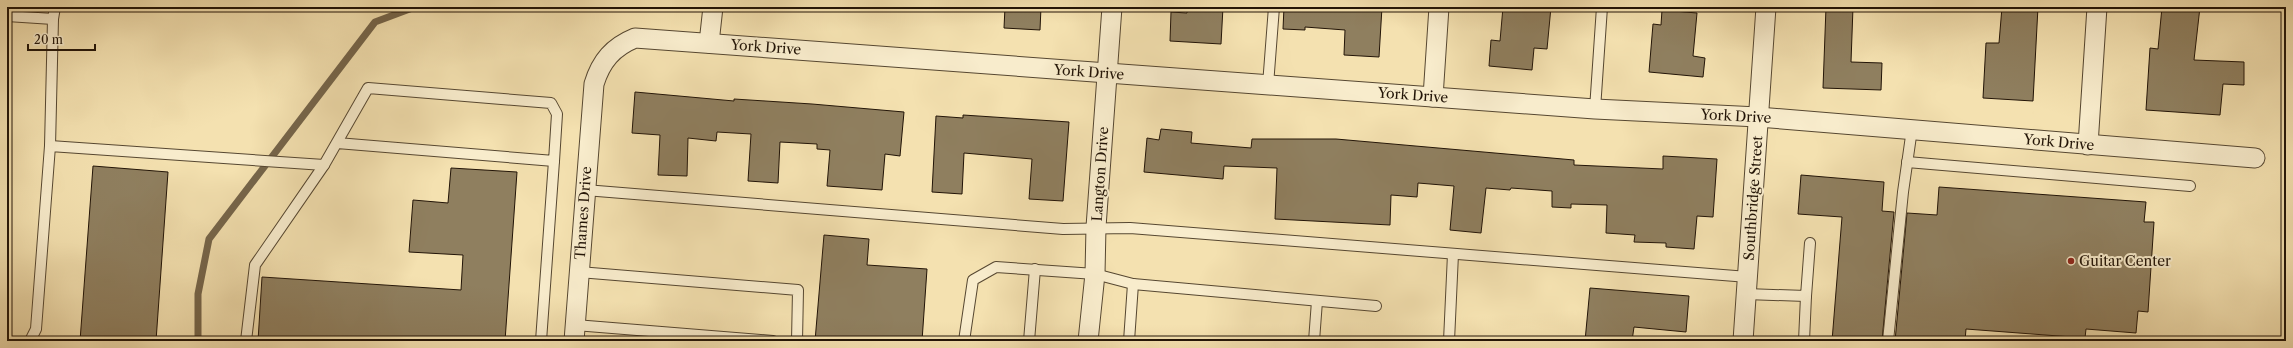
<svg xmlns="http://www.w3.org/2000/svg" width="2293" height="348" viewBox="0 0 2293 348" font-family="'Libre Caslon Text',serif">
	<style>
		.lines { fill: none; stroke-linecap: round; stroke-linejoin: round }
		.stream { stroke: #75654a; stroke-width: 7 }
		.building { fill: #8f7f5f; stroke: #221407 }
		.service-casing { stroke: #564731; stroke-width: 12 }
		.minor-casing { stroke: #564731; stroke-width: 21 }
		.service { stroke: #f8eccc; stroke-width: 10 }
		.minor { stroke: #f8eccc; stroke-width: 19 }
		.poi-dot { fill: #8f2418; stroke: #f8eccc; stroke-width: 1.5 }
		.labels { text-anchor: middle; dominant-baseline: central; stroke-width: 4; stroke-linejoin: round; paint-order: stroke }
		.street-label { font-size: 14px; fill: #221407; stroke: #f8eccc }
		.poi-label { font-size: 14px; fill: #221407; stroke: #f8eccc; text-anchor: start }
	</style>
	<rect width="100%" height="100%" fill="#f4e1b0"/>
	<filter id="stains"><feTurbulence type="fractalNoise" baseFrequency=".005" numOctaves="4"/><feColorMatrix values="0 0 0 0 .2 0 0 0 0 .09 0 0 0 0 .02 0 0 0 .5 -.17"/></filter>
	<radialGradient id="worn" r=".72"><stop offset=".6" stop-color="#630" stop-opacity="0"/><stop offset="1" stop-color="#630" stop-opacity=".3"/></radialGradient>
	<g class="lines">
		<polyline class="stream" points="198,341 198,294 209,239 375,22 415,7"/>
	</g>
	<g class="building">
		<polygon points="1005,7 1041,7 1040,30 1004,28"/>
		<polygon points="1187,7 1223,7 1221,44 1170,41 1171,12 1187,13"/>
		<polygon points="1284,7 1382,7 1379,57 1344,55 1345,30 1305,27 1305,30 1283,29"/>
		<polygon points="1503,7 1551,7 1547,49 1534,48 1532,70 1489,66 1491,40 1500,41"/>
		<polygon points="1826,7 1853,7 1851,62 1882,63 1881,90 1823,88"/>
		<polygon points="2002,7 2038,7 2033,101 1983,98 1986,43 1999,43"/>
		<polygon points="2162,7 2200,7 2194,60 2244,62 2244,85 2223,84 2220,115 2146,110 2150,48 2158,49"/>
		<polygon points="1662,10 1697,13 1693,56 1705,58 1703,77 1649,72 1653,24 1661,25"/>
		<polygon points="635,92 734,101 734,99 812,104 904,112 900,156 885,154 882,190 827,186 830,150 817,149 817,144 780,142 778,183 748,181 751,134 717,132 716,141 688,138 687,176 658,175 660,135 632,133"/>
		<polygon points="963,115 1069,122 1063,201 1029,199 1032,159 964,153 962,194 932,192 936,116 963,118"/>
		<polygon points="1161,129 1192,132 1191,143 1251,148 1252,139 1336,139 1574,160 1574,165 1663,169 1663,156 1717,159 1713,217 1697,216 1694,249 1666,247 1666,243 1634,242 1635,235 1606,233 1607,205 1571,204 1571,208 1552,207 1552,191 1511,188 1510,190 1486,188 1481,233 1450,230 1454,186 1418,183 1417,197 1391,195 1390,225 1275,219 1277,168 1224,166 1223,179 1144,172 1147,138 1159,140"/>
		<polygon points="93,166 168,172 156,341 80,341"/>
		<polygon points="451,168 517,172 505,341 258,341 262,277 461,290 463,255 409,252 413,200 448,203"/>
		<polygon points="1801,175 1884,182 1882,211 1894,212 1882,341 1832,341 1842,217 1798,214"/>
		<polygon points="1939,187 2146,202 2144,222 2154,222 2148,312 2138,311 2136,333 2086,329 2085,338 1966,329 1965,341 1895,341 1907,213 1937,215"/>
		<polygon points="824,235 869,239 867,265 927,269 922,341 815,341"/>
		<polygon points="1590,288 1689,296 1686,332 1634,327 1632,341 1585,341"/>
	</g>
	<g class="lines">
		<g class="service-casing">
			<g id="service">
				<polyline points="7,16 53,19 50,146"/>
				<polyline points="53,19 55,7"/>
				<polyline points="1268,85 1274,7"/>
				<polyline points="1595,109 1602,7"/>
				<polyline points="1907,162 2190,186"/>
				<polyline points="585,190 1063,229 1130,228 1748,277"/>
				<polyline points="579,272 798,290 797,341"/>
				<polyline points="1746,294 1806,296 1810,243"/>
				<polyline points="575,325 773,341"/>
				<polyline points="30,341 36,329 50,146 324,165"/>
				<polyline points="246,341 255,265 324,165 368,88 551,103 557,114 554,161 337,143"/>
				<polyline points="541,341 554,161"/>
				<polyline points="964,341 973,280 996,267 1095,274 1133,284 1376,306"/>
				<polyline points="1029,341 1035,269"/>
				<polyline points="1129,341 1133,284"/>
				<polyline points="1314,341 1317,301"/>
				<polyline points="1449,341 1453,254"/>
				<polyline points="1804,341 1806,296"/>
				<polyline points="1888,341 1903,192 1912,129"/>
			</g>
		</g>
		<g class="minor-casing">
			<g id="minor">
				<polyline points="709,43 713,7"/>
				<polyline points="1433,97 1439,7"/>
				<polyline points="2088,145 2097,7"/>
				<path d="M574,341l20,-257c7,-23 19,-37 41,-46l960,71 163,8 497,41"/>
				<polyline points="1088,341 1095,274 1096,227 1112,7"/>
				<polyline points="1743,341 1766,7"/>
			</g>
		</g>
		<use href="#service" class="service"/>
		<use href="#minor" class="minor"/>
	</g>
	<circle class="poi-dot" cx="2071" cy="261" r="4"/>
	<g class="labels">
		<g class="street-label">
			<text transform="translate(766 47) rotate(4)">York Drive</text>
			<text transform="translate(1089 72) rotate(4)">York Drive</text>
			<text transform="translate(1413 95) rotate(4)">York Drive</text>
			<text transform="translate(1736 116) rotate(3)">York Drive</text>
			<text transform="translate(2059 142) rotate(5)">York Drive</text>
			<text transform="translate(1100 174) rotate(-86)">Langton Drive</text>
			<text transform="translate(1753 198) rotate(-86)">Southbridge Street</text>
			<text transform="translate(583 213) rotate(-86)">Thames Drive</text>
		</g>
		<g class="poi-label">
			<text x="2079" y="261">Guitar Center</text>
		</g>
	</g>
	<rect width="2293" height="348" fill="none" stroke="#f4e1b0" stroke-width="24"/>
	<rect x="8" y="8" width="2277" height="332" fill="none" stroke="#221407" stroke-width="2"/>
	<rect x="12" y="12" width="2269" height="324" fill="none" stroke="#221407"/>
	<path d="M28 44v6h67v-6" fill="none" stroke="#221407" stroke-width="2"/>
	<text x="34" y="44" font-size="12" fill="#221407" stroke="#f8eccc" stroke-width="3" paint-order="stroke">20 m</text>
	<rect width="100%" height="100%" filter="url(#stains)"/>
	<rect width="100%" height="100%" fill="url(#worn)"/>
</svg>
